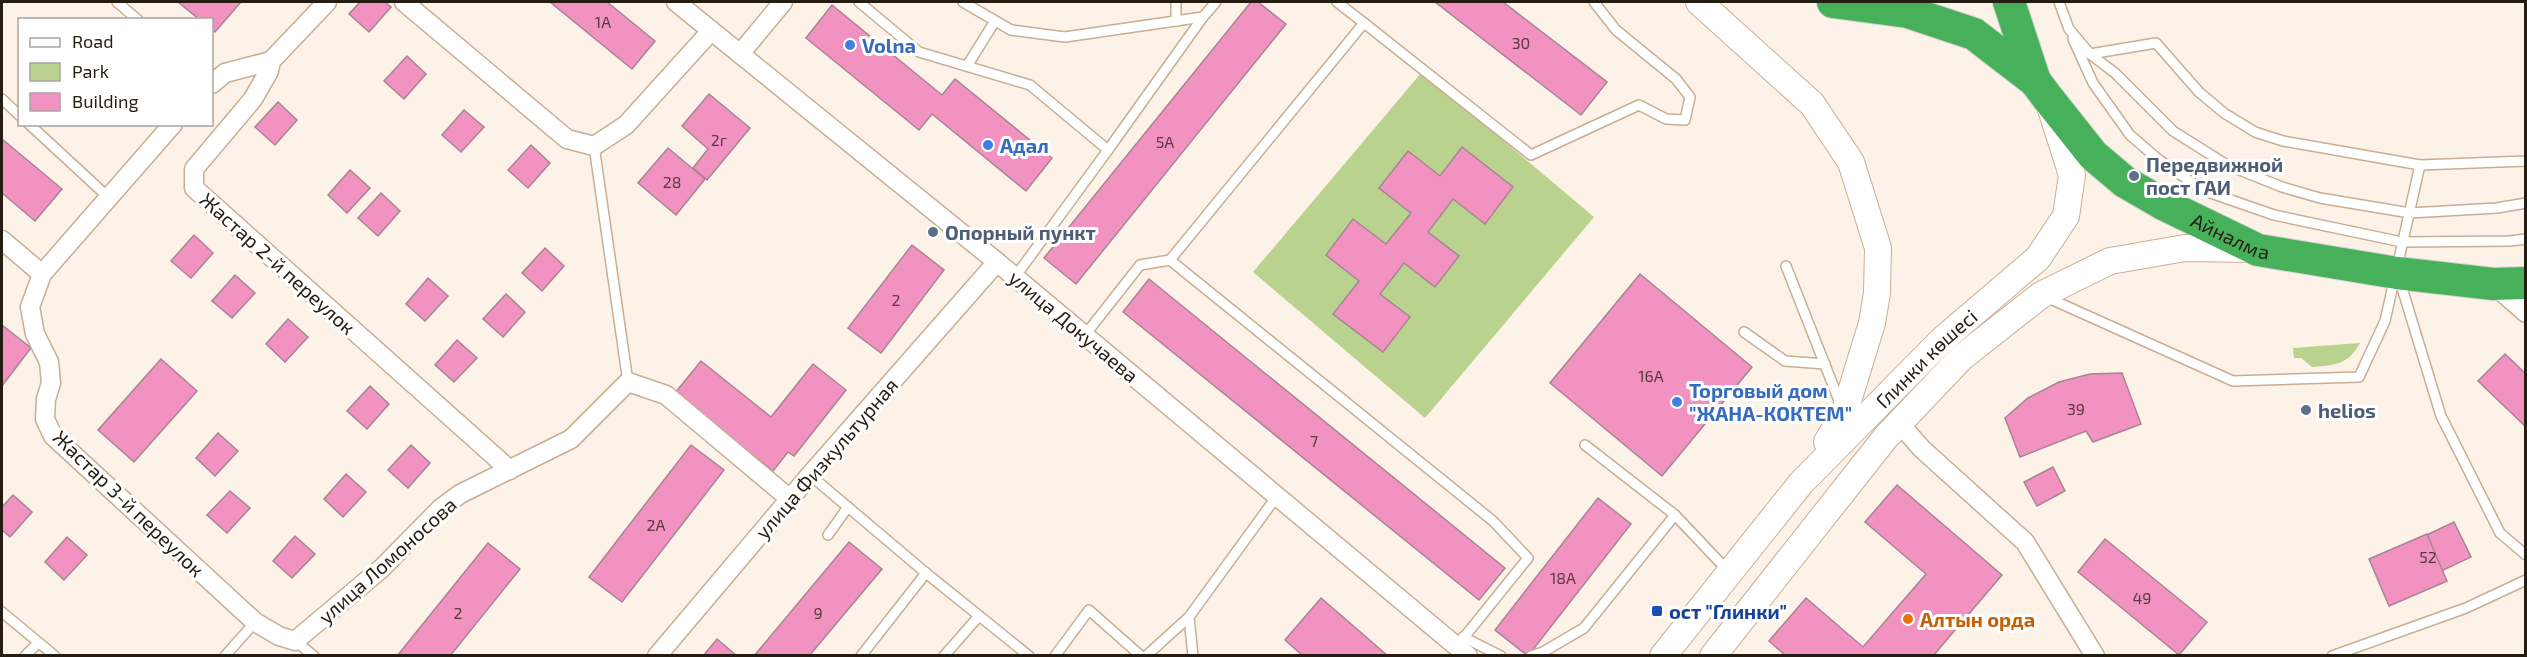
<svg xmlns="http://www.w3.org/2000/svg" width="2527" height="657" viewBox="0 0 2527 657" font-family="'Exo 2',sans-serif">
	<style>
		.green { fill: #b9d28e }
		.building { fill: #f292c1; stroke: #a78494; stroke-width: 1.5 }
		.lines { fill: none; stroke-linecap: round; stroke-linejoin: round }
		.lane-casing { stroke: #c8ae93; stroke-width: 12 }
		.street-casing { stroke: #c8ae93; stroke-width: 21 }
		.secondary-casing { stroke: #c8ae93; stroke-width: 28 }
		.highway-casing { stroke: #d4d2d0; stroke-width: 34 }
		.lane { stroke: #fff; stroke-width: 9 }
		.street { stroke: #fff; stroke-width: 18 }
		.secondary { stroke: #fff; stroke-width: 26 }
		.highway { stroke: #47b05a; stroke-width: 32 }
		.shop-dot { fill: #3f7fe0; stroke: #fff; stroke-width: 2 }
		.service-dot { fill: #5c6f8a; stroke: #fff; stroke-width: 2 }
		.transit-dot { fill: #1a4fb4; stroke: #fff; stroke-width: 2 }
		.food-dot { fill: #e8710a; stroke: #fff; stroke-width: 2 }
		.labels { text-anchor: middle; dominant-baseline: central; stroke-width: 6; stroke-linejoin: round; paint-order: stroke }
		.number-label { font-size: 16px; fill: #593a3e }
		.shop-label { font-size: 20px; font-weight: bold; fill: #366cbe; stroke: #fff; text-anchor: start }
		.service-label { font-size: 20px; font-weight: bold; fill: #4e5e75; stroke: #fff; text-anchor: start }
		.street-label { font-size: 20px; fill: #261d12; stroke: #fff }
		.transit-label { font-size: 20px; font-weight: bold; fill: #164399; stroke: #fff; text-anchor: start }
		.food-label { font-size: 20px; font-weight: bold; fill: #c56008; stroke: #fff; text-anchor: start }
	</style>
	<rect width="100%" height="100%" fill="#fdf2e7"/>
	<g class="green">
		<polygon points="1422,72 1594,217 1425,418 1253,272"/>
		<path d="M2360,343c-12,22 -25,22 -48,24l-11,-9h-7l-1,-10z"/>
	</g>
	<g class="building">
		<polygon points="178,2 241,2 215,32 212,29 212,20 200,20"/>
		<polygon points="360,2 385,2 391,7 369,32 349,14"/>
		<polygon points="550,2 607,2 655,41 632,69"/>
		<polygon points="1251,2 1258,2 1286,24 1076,284 1044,258"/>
		<polygon points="1435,2 1503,2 1607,82 1581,115"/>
		<polygon points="832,5 942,95 955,79 1052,158 1026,191 932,114 919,130 806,38"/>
		<polygon points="407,56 426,74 404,99 384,81"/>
		<polygon points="709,94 750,128 707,180 693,168 708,149 682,126"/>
		<polygon points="278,102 297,120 275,145 255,127"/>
		<polygon points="464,110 484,127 461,152 442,135"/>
		<polygon points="2,139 62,189 35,221 2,193"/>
		<polygon points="531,145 550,163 528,188 508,170"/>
		<polygon points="1462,147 1513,187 1485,224 1453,199 1428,232 1459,256 1435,287 1404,263 1380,294 1410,317 1383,352 1333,314 1359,281 1326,255 1353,219 1386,244 1411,213 1379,188 1408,151 1440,176"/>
		<polygon points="668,148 705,179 676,215 638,183"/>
		<polygon points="350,170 370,188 347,213 328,195"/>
		<polygon points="381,193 400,211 378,236 358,218"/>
		<polygon points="194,235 213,253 191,278 171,261"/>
		<polygon points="912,245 944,270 881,353 848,328"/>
		<polygon points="545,248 564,266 542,291 522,273"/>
		<polygon points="1640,274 1752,367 1662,476 1550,383"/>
		<polygon points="235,275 255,293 232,318 212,301"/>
		<polygon points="428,278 448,296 425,321 406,304"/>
		<polygon points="1149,279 1505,568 1479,600 1123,312"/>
		<polygon points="506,294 525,312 503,337 483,319"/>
		<polygon points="288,319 308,337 285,362 266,344"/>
		<polygon points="2,325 31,348 2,386"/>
		<polygon points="457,340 477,358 454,382 435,365"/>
		<polygon points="2505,354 2526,374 2526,427 2478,381"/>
		<polygon points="161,359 197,391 134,462 98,430"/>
		<polygon points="701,361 771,417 813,364 846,390 794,456 788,452 773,471 675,393"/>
		<polygon points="2122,373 2141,424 2093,442 2086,431 2020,457 2005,418 2028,398 2059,382 2090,374"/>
		<polygon points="370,386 389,404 367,429 347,411"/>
		<polygon points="218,433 238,451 215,476 196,458"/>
		<polygon points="411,445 430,463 408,488 388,470"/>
		<polygon points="691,445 724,470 622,602 589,577"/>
		<polygon points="2053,467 2065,491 2037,506 2024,482"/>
		<polygon points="346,474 366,492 343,517 324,499"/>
		<polygon points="1897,485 2002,575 1933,656 1786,656 1769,641 1806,598 1863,647 1926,574 1865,522"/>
		<polygon points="230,491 250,508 227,533 207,515"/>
		<polygon points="13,495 32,512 10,537 2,530 2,507"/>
		<polygon points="1598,498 1631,524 1528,656 1495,630"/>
		<polygon points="2454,522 2471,557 2401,590 2384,555"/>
		<polygon points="2427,534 2447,581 2389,606 2369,559"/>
		<polygon points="295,536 315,554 292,578 273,561"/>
		<polygon points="67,537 87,555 64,580 45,562"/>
		<polygon points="2105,539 2207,622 2179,655 2078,572"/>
		<polygon points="849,542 882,569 809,656 754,656"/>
		<polygon points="488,543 520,569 450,656 397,656"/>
		<polygon points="1321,598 1388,656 1303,656 1285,640"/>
		<polygon points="717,639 737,656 703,656"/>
	</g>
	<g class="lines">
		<g class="lane-casing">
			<g id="lane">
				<polyline points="117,2 138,20"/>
				<polyline points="859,2 919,52 1030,85 1108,150 1015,277"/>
				<polyline points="963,2 1011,30 1065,37 1203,17 1216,2"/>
				<polyline points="1337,2 1364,23"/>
				<polyline points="2059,2 2069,29 2090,54 2115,73 2173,131 2227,165 2282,187 2320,198 2410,213 2497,208 2526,203"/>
				<polyline points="1176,21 1176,2"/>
				<polyline points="2073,39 2093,83 2130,135 2159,160 2205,191 2274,215 2402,242 2510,241 2526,239"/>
				<polyline points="2090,54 2156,43 2199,92 2224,113 2255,132 2283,141 2420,165 2526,161"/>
				<polyline points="967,66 995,21"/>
				<polyline points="2,99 20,116"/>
				<polyline points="29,124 108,197"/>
				<polyline points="594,146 628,382"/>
				<polyline points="1108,150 1203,17"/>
				<polyline points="1170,260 1364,23 1531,155 1639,105 1666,119 1685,120 1690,97 1676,79 1616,30 1594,2"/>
				<polyline points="1786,266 1840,403"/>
				<polyline points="2399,278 2441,416 2500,533 2526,555"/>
				<polyline points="2046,297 2233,381 2359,377 2385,321 2420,165"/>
				<polyline points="1744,332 1785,361 1825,364"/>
				<polyline points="1085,335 1140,265 1170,260 1493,521 1528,558 1457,646"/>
				<polyline points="1585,445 1675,515"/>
				<polyline points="810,475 926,573 861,656"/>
				<polyline points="828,535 848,507"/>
				<polyline points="926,573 1029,656"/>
				<polyline points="2,612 55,656"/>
				<polyline points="1463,637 1501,656"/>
				<polyline points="295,641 314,656"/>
				<polyline points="25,656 38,643"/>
				<polyline points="225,656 255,622"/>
				<polyline points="944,656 979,616"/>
				<polyline points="1055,656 1089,610 1141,656"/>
				<polyline points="1146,656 1189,617"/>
				<polyline points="1193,656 1189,617 1277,496"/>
				<polyline points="1531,656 1543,652 1584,628 1675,515 1729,572"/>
				<polyline points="2332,656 2466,608 2526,580"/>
			</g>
		</g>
		<g class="street-casing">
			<g id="street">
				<polyline points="327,2 271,61 269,71 253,99 194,169 194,188 510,470"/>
				<polyline points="404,2 567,139 594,146 626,125 711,31"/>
				<polyline points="676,2 997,262 1468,656"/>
				<polyline points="740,54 783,2"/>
				<polyline points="212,84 225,73 271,61"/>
				<polyline points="173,124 42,274 30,307 35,334 49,362 51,383 46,399 45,419 53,436 255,622 279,636 295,641 382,568 440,509 460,494 571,439 628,382 666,395 790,499"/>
				<polyline points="2,240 42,274"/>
				<polyline points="2493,284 2526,313"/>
				<polyline points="1899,423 1922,449 2025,542 2095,656"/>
				<polyline points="657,656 810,475 997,262"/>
			</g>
		</g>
		<g class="secondary-casing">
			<g id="secondary">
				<polyline points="1699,2 1812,104 1851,162 1878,248 1877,293 1872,323 1844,414 1827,442"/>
				<path id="s1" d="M1663,656l138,-173 141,-143 96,-82 28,-42 6,-41 -22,-69"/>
				<polyline points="1713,656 1886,437 1961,358 2041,295 2110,261 2185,248 2253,249"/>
			</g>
		</g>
		<g class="highway-casing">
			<g id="highway">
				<polyline points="1833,2 1908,12 1974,34 2035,81"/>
				<path id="s2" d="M2009,2l26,79 12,16 46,58 32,27 38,22 95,46 139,23 96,11 33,-1"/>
			</g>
		</g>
		<use href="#lane" class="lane"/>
		<use href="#street" class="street"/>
		<use href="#secondary" class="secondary"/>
		<use href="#highway" class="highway"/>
	</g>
	<g class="shop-dot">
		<circle cx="850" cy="45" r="6"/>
		<circle cx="988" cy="145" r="6"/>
		<circle cx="1677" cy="402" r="6"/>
	</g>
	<g class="service-dot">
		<circle cx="2134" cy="176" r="6"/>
		<circle cx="933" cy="232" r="6"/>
		<circle cx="2306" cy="410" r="6"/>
	</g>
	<rect class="transit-dot" x="1651" y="605" width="12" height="12" rx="3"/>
	<circle class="food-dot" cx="1908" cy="619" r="6"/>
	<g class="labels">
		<g class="number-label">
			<text x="603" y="21">1А</text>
			<text x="1521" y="42">30</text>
			<text x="719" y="139">2г</text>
			<text x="1165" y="141">5А</text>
			<text x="672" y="181">28</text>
			<text x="896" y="299">2</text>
			<text x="1651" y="375">16А</text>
			<text x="2076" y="408">39</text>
			<text x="1314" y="440">7</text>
			<text x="656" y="524">2А</text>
			<text x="2428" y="556">52</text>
			<text x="1563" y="577">18А</text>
			<text x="2142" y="597">49</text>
			<text x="458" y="612">2</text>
			<text x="818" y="612">9</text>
		</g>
		<g class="shop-label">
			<text x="862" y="45">Volna</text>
			<text x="1000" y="145">Адал</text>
			<text x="1689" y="390">Торговый дом<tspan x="1689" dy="23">"ЖАНА-КОКТЕМ"</tspan></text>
		</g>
		<g class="service-label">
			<text x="2146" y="164">Передвижной<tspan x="2146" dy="23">пост ГАИ</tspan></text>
			<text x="945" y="232">Опорный пункт</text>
			<text x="2318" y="410">helios</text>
		</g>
		<g class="street-label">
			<text stroke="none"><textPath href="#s2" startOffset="338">Айналма</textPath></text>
			<text transform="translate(278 263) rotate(42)">Жастар 2-й переулок</text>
			<text transform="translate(1074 326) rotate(40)">улица Докучаева</text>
			<text stroke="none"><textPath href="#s1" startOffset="398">Глинки көшесі</textPath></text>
			<text transform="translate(826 458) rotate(-49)">улица Физкультурная</text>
			<text transform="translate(129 503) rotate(44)">Жастар 3-й переулок</text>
			<text transform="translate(387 560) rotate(-42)">улица Ломоносова</text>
		</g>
		<g class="transit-label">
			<text x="1669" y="611">ост "Глинки"</text>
		</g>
		<g class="food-label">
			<text x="1920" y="619">Алтын орда</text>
		</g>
	</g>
	<rect width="2527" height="657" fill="none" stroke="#261d12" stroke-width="6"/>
	<rect x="18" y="18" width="195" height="108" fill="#ffffff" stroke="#a8a5a0" stroke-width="1.5"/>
	<rect x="30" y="38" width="30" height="9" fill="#ffffff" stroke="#a8a5a0" stroke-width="1.5"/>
	<text x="72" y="48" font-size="18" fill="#261d12">Road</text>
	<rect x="30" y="63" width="30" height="18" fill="#b9d28e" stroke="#a8a5a0" stroke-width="1.5"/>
	<text x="72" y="78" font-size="18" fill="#261d12">Park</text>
	<rect x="30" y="93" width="30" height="18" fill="#f292c1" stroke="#a8a5a0" stroke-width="1.5"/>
	<text x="72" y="108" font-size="18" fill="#261d12">Building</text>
</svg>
